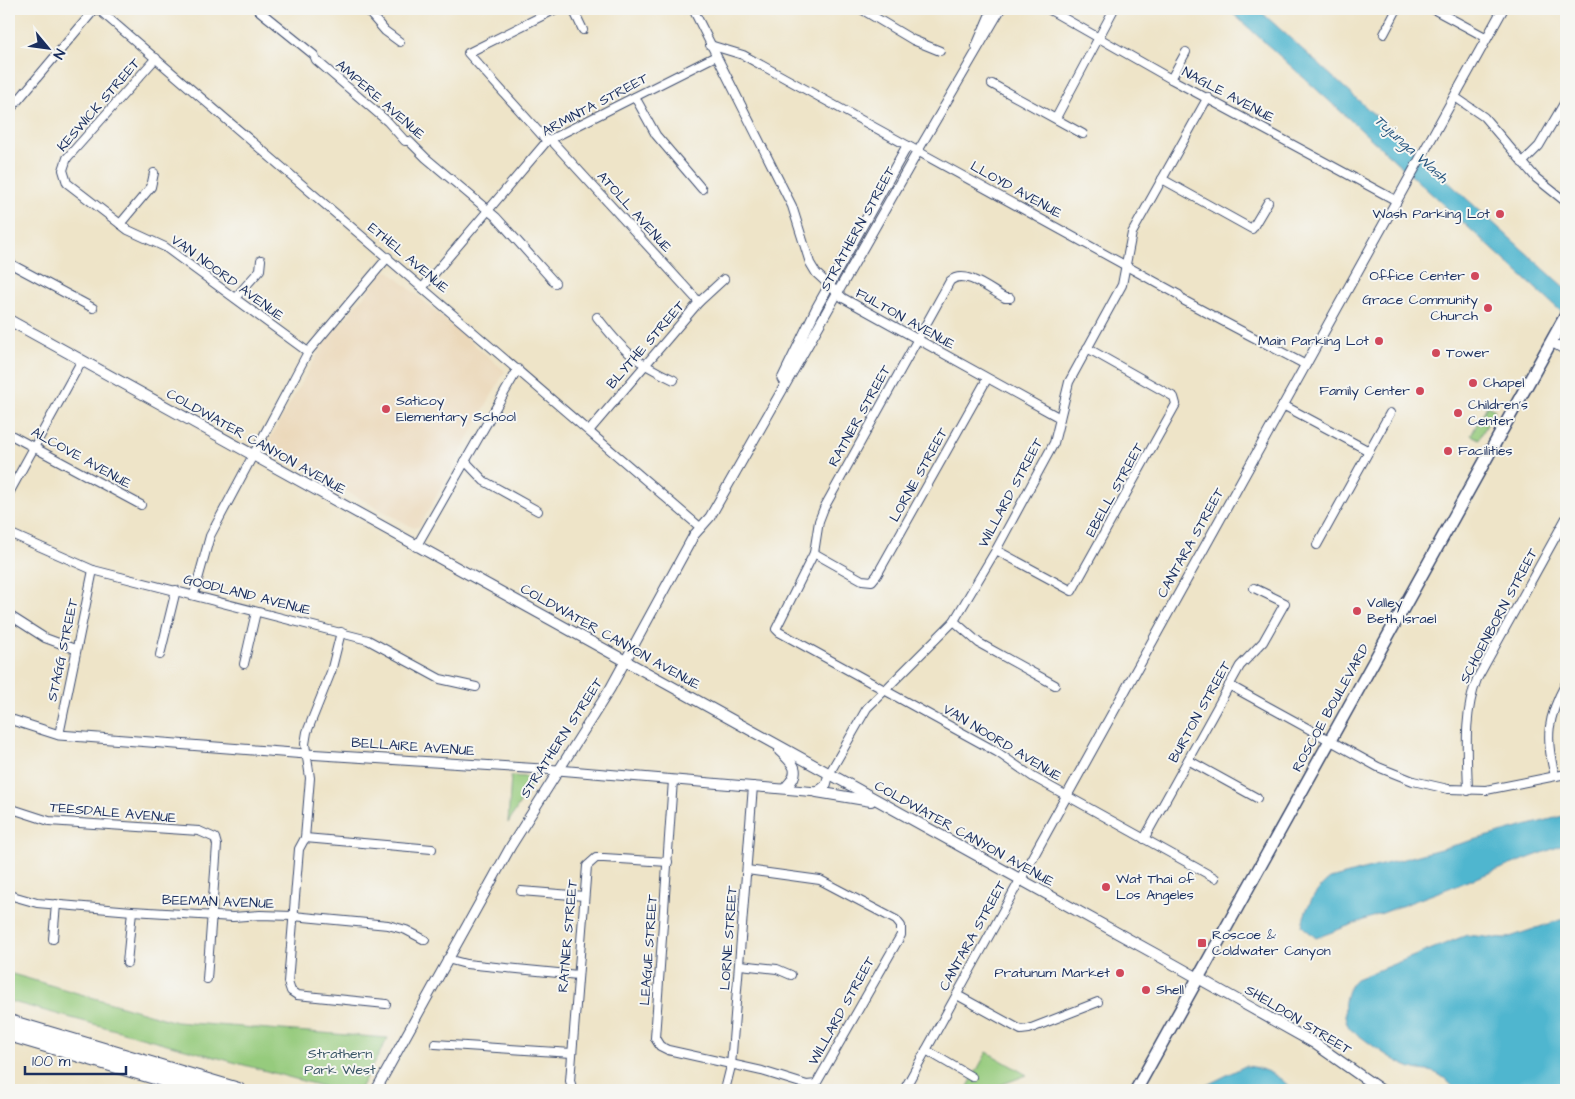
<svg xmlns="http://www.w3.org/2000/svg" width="1575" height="1099" viewBox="0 0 1575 1099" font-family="'Architects Daughter',sans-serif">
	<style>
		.built { fill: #ebd8ba }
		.green { fill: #96cb7d; stroke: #587d6e }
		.water { fill: #50b6cf; stroke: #367296 }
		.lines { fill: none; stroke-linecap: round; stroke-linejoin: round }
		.minor-casing { stroke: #3b4a6e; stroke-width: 10 }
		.tertiary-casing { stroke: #3b4a6e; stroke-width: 11 }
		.secondary-casing { stroke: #3b4a6e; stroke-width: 12 }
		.primary-casing { stroke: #3b4a6e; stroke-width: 14 }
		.motorway-casing { stroke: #3b4a6e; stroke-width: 16 }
		.minor { stroke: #fff; stroke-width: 8 }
		.tertiary { stroke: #fff; stroke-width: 9 }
		.secondary { stroke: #fff; stroke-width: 10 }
		.primary { stroke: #fff; stroke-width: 11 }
		.motorway { stroke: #fff; stroke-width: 14 }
		.poi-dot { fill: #d1495b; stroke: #f6f6f2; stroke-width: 2 }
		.labels { text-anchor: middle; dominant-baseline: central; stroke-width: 4; stroke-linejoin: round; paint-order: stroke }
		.street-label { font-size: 14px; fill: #1b2f5e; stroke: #f6f6f2 }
		.poi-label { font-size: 14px; fill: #1b2f5e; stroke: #f6f6f2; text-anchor: start }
		.park-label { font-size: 14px; fill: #3a5666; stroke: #f6f6f2 }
		.water-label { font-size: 15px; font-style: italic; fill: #2b5880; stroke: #f6f6f2 }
	</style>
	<rect width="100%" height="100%" fill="#f6f6f2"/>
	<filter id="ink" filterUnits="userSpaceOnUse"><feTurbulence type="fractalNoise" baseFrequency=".02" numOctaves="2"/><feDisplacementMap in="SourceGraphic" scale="10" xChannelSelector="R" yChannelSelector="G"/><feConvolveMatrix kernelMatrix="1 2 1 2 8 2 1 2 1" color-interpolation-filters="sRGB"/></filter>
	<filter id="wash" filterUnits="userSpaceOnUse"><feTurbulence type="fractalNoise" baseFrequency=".0096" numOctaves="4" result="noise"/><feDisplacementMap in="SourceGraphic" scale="20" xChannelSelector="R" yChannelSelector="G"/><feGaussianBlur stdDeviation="1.12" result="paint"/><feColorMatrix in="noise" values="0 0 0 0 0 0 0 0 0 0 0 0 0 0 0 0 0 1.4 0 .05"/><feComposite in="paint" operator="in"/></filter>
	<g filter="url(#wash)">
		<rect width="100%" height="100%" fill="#eee4c8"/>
		<polygon class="built" points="385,271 390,272 505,371 420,526 414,528 269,449 267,444 321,348"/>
		<g class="green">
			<polygon points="1487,406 1495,410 1479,439 1471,435"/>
			<polygon points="511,776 527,777 532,783 508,823"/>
			<polygon points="9,973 176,1022 388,1038 359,1090 336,1090 9,1001"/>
			<polygon points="987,1052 1027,1075 987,1090 966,1090"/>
		</g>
		<g class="water">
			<polygon points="1228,9 1258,9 1566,289 1566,316"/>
			<path d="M1566,815v29l-250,94 -14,-12c3,-18 13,-36 28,-47z"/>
			<path d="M1566,918v172h-110c-24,-28 -28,-13 -54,-26 -18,-9 -35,-23 -52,-35 -9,-13 -7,-39 6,-50l111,-44 37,4z"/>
			<path d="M1245,1066c14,0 39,11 46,24h-90l4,-4z"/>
		</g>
	</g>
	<g filter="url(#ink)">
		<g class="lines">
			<g class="minor-casing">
				<g id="minor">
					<polyline points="98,9 701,528"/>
					<polyline points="257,9 314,55 316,60 388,122 405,141 409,141 426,158 496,217 555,283"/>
					<polyline points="366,9 385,31 400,42"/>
					<polyline points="573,9 583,30"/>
					<polyline points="693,9 792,206 810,263 816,273 843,298 1060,418"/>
					<polyline points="861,9 913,40 940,51"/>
					<polyline points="1048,9 1171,79 1397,201"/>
					<polyline points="1433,9 1487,38"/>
					<polyline points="1384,34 1397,9"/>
					<polyline points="710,45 743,55 1179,295 1183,300 1213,316 1306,365"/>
					<polyline points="976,46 992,9"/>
					<polyline points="156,58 67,158 63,170 67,183 128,230 165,247 308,352"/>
					<polyline points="1171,79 1186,52"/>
					<polyline points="992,84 1083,134"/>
					<polyline points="635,97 656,135 702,189"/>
					<polyline points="1455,97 1484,117 1536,178 1566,202"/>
					<polyline points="9,111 95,9"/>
					<polyline points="1056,118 1114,9"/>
					<polyline points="551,140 699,302"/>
					<polyline points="547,141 468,53 556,9"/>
					<polyline points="918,151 1001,9"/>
					<polyline points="1522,163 1539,146 1566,100"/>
					<polyline points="1162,179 1252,229 1268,202"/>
					<polyline points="120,224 151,187 154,173"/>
					<polyline points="9,263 93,308"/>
					<polyline points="423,287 547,141 716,56"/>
					<polyline points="235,298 260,270 261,260"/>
					<path d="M1010,298h-5c-15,-8 -40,-30 -55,-17l-126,227 -5,13 -5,32 -38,76 3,3 218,120 36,25 182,101"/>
					<path d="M597,317c26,34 38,45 77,63"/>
					<polyline points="1551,342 1566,351"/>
					<polyline points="1283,405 1369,451"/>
					<polyline points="589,431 699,302 724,279"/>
					<polyline points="9,434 141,505"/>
					<polyline points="465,461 484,481 538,511"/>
					<polyline points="9,493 82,360"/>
					<polyline points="9,533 93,570 368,640 440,679 476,687"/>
					<polyline points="1317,545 1390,413"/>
					<polyline points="416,547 518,369"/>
					<polyline points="996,550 1072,591 1176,404 1174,397 1087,348"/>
					<polyline points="814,553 862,580 872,581 877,575 987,379"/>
					<polyline points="194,594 210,536 308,352 388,257"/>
					<polyline points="9,615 45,638 75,649"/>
					<polyline points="954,621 979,643 1055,685"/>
					<polyline points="341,632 331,672 307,732 305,744 310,778 305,838 299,849 288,982 291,991 297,995 386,1004"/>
					<polyline points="160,655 176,590"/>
					<polyline points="244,664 256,612"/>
					<polyline points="1229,685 1378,767 1413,781 1448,789 1486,790 1566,774"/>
					<polyline points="59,735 93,570"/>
					<polyline points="1188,760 1257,798"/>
					<polyline points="829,774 867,708 954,621 996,550 1054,443 1069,382 1122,285 1132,233 1208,97"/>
					<path d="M1555,776c-10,-38 -8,-58 11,-93"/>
					<polyline points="673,780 655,1038 660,1046 668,1050 762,1071 807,1085 816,1084 901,935 901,926 896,920 820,880 747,870"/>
					<path d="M1468,791c-1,-38 -5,-76 9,-112l89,-161"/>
					<polyline points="9,808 49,821 199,831 215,838 217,845 207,979"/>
					<polyline points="305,838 432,849"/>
					<polyline points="1144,839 1240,666 1263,642 1285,603 1254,588"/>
					<polyline points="521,891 584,896"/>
					<polyline points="9,895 37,903 132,911 233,917 260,915 293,916 388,925 406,930 425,940"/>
					<polyline points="53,939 56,904"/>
					<polyline points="447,959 466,964 578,975"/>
					<polyline points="127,963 132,911"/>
					<polyline points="740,965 777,969 791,975"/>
					<polyline points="957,995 1021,1030 1029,1029 1098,1002"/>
					<polyline points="435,1044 572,1053"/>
					<polyline points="926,1050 972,1077"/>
					<polyline points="573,1090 570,1081 587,866 596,858 604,858 668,862"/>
					<polyline points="725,1090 731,1066 753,786"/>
					<polyline points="904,1090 1020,880"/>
				</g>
			</g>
			<g class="tertiary-casing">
				<g id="tertiary">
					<polyline points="782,379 817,307 907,146"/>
					<polyline points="9,719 59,735 306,754 558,770 817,792 826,785 829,774"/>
					<polyline points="1020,880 1503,9"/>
					<polyline points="376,1090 511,846 610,689 694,535 710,517 918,151"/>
				</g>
			</g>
			<g class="secondary-casing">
				<g id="secondary">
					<polyline points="9,320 1159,956 1314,1043 1381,1090"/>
					<path d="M780,751c13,12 22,20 7,35"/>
					<polyline points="817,792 871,801"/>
				</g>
			</g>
			<g class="primary-casing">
				<polyline id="primary" points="1136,1090 1566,315"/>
			</g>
			<g class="motorway-casing">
				<g id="motorway">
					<polyline points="9,1022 238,1090"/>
					<polyline points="9,1034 199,1090"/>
				</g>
			</g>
			<use href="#minor" class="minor"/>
			<use href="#tertiary" class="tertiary"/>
			<use href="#secondary" class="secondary"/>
			<use href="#primary" class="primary"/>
			<use href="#motorway" class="motorway"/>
		</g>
	</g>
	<g class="poi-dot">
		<circle cx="1500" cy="214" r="5"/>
		<circle cx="1475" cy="276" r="5"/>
		<circle cx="1488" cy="308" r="5"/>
		<circle cx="1379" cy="341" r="5"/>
		<circle cx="1436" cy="353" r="5"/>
		<circle cx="1473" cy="383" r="5"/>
		<circle cx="1420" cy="391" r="5"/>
		<circle cx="386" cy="409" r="5"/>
		<circle cx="1458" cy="413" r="5"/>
		<circle cx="1448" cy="451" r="5"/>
		<circle cx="1357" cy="611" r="5"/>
		<circle cx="1106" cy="887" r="5"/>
		<rect x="1197" y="938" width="10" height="10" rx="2.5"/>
		<circle cx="1120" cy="973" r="5"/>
		<circle cx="1146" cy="990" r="5"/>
	</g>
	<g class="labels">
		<g class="street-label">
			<text transform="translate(1228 95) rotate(28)">NAGLE AVENUE</text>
			<text transform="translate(380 100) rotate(41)">AMPERE AVENUE</text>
			<text transform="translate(99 105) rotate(-49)">KESWICK STREET</text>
			<text transform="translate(595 105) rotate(-28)">ARMINTA STREET</text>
			<text transform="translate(1016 190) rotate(29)">LLOYD AVENUE</text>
			<text transform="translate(634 212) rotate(48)">ATOLL AVENUE</text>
			<text transform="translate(858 229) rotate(-61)">STRATHERN STREET</text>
			<text transform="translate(408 258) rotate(40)">ETHEL AVENUE</text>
			<text transform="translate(227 278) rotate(36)">VAN NOORD AVENUE</text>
			<text transform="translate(905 319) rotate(29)">FULTON AVENUE</text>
			<text transform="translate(646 345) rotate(-49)">BLYTHE STREET</text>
			<text transform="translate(860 416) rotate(-61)">RATNER STREET</text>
			<text transform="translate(256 442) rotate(29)">COLDWATER CANYON AVENUE</text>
			<text transform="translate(81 458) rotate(29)">ALCOVE AVENUE</text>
			<text transform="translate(919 475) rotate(-61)">LORNE STREET</text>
			<text transform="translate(1115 490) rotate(-61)">EBELL STREET</text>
			<text transform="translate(1011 493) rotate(-62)">WILLARD STREET</text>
			<text transform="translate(1191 543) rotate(-61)">CANTARA STREET</text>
			<text transform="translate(247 595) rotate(14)">GOODLAND AVENUE</text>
			<text transform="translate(1499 616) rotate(-62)">SCHOENBORN STREET</text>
			<text transform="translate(610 637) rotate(29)">COLDWATER CANYON AVENUE</text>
			<text transform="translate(63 650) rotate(-78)">STAGG STREET</text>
			<text transform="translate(1331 708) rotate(-61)">ROSCOE BOULEVARD</text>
			<text transform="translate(1200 712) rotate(-61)">BURTON STREET</text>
			<text transform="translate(562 738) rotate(-57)">STRATHERN STREET</text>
			<text transform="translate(1002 743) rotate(31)">VAN NOORD AVENUE</text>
			<text transform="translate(413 747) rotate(4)">BELLAIRE AVENUE</text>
			<text transform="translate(113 813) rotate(5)">TEESDALE AVENUE</text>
			<text transform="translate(964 834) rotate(29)">COLDWATER CANYON AVENUE</text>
			<text transform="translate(218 902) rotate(2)">BEEMAN AVENUE</text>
			<text transform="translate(568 936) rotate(-85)">RATNER STREET</text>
			<text transform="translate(973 936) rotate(-61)">CANTARA STREET</text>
			<text transform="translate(729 938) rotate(-86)">LORNE STREET</text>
			<text transform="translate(649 950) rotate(-86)">LEAGUE STREET</text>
			<text transform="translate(842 1011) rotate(-61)">WILLARD STREET</text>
			<text transform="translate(1298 1020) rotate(31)">SHELDON STREET</text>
		</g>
		<g class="poi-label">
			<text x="1490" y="214" text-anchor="end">Wash Parking Lot</text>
			<text x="1465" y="276" text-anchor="end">Office Center</text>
			<text x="1478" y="300" text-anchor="end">Grace Community<tspan x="1478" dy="16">Church</tspan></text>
			<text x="1369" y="341" text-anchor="end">Main Parking Lot</text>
			<text x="1446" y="353">Tower</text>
			<text x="1483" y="383">Chapel</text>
			<text x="1410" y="391" text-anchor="end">Family Center</text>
			<text x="396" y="401">Saticoy<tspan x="396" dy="16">Elementary School</tspan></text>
			<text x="1468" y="405">Children's<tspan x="1468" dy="16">Center</tspan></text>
			<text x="1458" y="451">Facilities</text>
			<text x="1367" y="603">Valley<tspan x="1367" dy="16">Beth Israel</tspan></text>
			<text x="1116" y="879">Wat Thai of<tspan x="1116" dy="16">Los Angeles</tspan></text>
			<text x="1212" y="935">Roscoe &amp;<tspan x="1212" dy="16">Coldwater Canyon</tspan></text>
			<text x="1110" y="973" text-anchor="end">Pratunum Market</text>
			<text x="1156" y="990">Shell</text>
		</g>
		<g class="park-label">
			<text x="340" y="1054">Strathern<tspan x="340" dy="16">Park West</tspan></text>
		</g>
		<g class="water-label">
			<text transform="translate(1411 149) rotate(42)">Tujunga Wash</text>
		</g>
	</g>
	<rect width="1575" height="1099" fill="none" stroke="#f6f6f2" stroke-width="30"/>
	<g transform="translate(48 48) rotate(119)" stroke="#f6f6f2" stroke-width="4" paint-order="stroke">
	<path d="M0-4L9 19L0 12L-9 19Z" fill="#1b2f5e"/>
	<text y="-8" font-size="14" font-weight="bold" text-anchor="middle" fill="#1b2f5e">N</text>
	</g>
	<path d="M25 1066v8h101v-8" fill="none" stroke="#1b2f5e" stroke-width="2.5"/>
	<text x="32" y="1066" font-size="15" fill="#1b2f5e" stroke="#f6f6f2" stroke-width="4" paint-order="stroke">100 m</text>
</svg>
